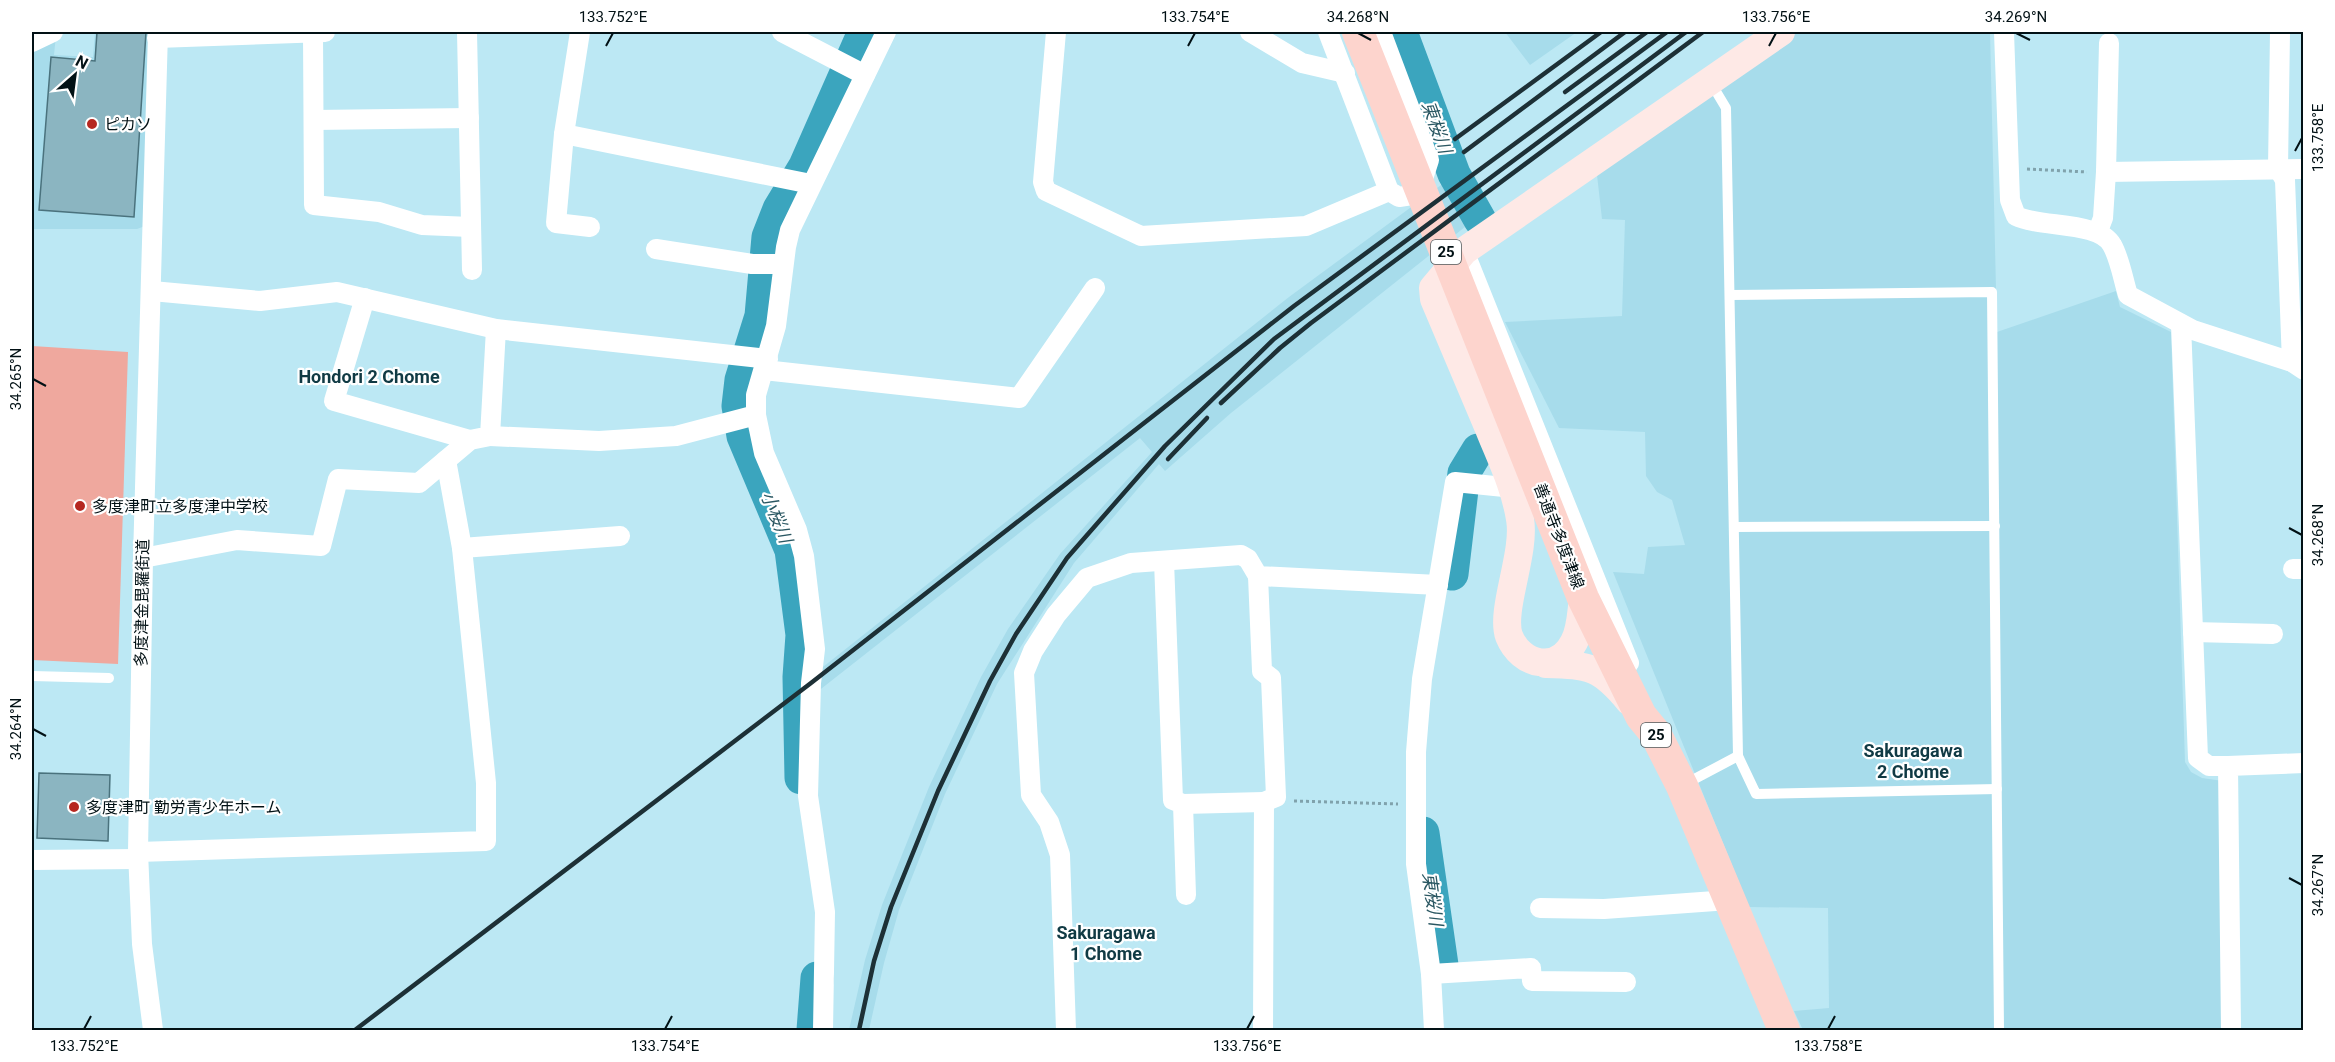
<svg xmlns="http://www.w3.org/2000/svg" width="2335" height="1062" viewBox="0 0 2335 1062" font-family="Roboto,'Noto Sans JP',sans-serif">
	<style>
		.built { fill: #a7dceb }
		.green { fill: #efa89e }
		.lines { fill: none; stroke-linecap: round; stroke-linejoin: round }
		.river { stroke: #3ba5be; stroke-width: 33 }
		.building { fill: #8bb5c1; stroke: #4a727d; stroke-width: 1.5 }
		.path { stroke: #80a2ac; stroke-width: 3; stroke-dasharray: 3 3; stroke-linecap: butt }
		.lane { stroke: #fff; stroke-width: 10 }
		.street { stroke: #fff; stroke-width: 20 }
		.secondary { stroke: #fee9e6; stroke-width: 28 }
		.primary { stroke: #fdd4cd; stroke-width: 32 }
		.rail { stroke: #1d3036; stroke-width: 4.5 }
		.ticks { fill: none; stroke: #021115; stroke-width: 2 }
		.poi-dot { fill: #b62720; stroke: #fff; stroke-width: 2 }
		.labels { text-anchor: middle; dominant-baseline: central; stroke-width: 4.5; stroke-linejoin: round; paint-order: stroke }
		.shield { fill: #fff; stroke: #4e585b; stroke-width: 1.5 }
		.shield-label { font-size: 15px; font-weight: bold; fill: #021115 }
		.poi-label { font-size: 16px; fill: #021115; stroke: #fff; text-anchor: start }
		.street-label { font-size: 16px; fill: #021115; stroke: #fff }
		.water-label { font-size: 18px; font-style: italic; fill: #2a5762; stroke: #fff }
		.neighbourhood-label { font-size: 18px; font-weight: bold; fill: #103a44; stroke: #fff }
		.neatline { fill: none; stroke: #021115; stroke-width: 2 }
		.ticks-label { font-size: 15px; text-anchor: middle; fill: #021115 }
	</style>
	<rect width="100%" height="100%" fill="#bce8f4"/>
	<g class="built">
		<polygon points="95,32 151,32 145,226 137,229 32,229 32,49 56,35 54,55 93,57"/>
		<polygon points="1505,32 1577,32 1530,65"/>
		<polygon points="1796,32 1990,32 1997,332 2116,291 2120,307 2171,332 2185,762 2191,772 2202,778 2223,781 2224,1030 1803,1030 1794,1011 1829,1008 1828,908 1749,907 1613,572 1644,574 1648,547 1685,545 1672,500 1657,492 1646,476 1645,432 1559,428 1505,322 1622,316 1625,220 1602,219 1597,175"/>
		<polygon points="1452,177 1475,219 1231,413 1165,471 1159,464 1074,563 997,684 945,794 899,910 884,963 869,1030 849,1030 865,960 882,905 929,787 981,677 1008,629 1060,554 1152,452 1140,438 798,707 799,686 1289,297"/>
	</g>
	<polygon class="green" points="32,346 128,352 118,664 32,660"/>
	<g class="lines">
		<g class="river">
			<polyline points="1401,32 1454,174 1480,220"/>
			<polyline points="1452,574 1464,473 1478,450"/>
			<polyline points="801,778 799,677 802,635 791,550 743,436 738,406 741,380 761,316 768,237 779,209 805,166 864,32"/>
			<polyline points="1423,833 1442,965"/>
			<polyline points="813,1030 817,978"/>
		</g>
	</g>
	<g class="building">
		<polygon points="97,32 146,32 134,217 39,210 51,57 95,61"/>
		<polygon points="39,773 110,775 108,841 37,838"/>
	</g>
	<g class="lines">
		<g class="path">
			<polyline points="2027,169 2087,172"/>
			<polyline points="1294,801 1398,804"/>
		</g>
		<g class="lane">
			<polyline points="1730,295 1992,292 1999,1030"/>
			<polyline points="1734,527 1995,526"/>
			<polyline points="32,676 109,678"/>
			<polyline points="1738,756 1756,794 1997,789"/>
			<polyline points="1685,784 1738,756 1726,108 1711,83"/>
		</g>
		<g class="street">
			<polyline points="467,32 472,270"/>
			<polyline points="580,32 564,134 556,223 590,227"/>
			<polyline points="782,32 865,75"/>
			<polyline points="1056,32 1043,182 1046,191 1141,236 1306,226 1389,191"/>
			<polyline points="1250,32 1302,63 1345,73"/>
			<polyline points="1328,32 1389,191 1399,197 1412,195 1421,185 1429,160 1381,32"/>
			<path d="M2004,32l6,168 6,16c25,12 83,5 96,29 8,14 11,34 16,50l65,35 99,32 12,8"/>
			<polyline points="2280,32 2278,168 2285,180 2292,362"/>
			<polyline points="313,34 314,205 379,212 422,225 471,227"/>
			<polyline points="157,38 325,32"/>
			<polyline points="32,42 53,32"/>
			<polyline points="314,120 469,118"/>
			<polyline points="564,134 811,184"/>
			<polyline points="2106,172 2304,169"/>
			<polyline points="2098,231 2103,218 2106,172 2109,43"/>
			<polyline points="656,249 752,264 783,264"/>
			<polyline points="1464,251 1629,663"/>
			<polyline points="152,291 260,301 337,292 496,329 768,359"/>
			<polyline points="365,298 334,401 470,440"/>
			<polyline points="2181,324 2198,758 2209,766 2228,766"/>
			<polyline points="764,370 1019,398 1095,288"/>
			<polyline points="490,436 599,441 676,436 756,415"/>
			<polyline points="462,548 620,536"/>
			<polyline points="143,558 237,540 321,546 338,479 419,483 470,440 490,436 496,329"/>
			<polyline points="1164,561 1173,800 1183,804 1186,895"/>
			<polyline points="2293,569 2304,569"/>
			<polyline points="1258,576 1262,671 1271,678 1276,797 1264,802 1263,1030"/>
			<polyline points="2193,632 2273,634"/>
			<polyline points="1183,804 1264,802"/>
			<polyline points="138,852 486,841 486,783 462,548 446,460"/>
			<polyline points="32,860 138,859"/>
			<polyline points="1540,908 1604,909 1729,900"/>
			<polyline points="1431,974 1531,968 1532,981 1626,982"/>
			<polyline points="153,1030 142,944 138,852 143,558 158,32"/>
			<polyline points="823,1030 825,912 808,796 811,683 815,649 804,556 797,530 764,453 756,415 756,395 776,326 786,247 790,230 886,32"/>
			<polyline points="1066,1030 1060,855 1049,822 1031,795 1024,673 1033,651 1056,615 1087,578 1131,563 1241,555 1248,559 1258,576 1438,585"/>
			<polyline points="1434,1030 1431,974 1416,864 1416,752 1422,679 1455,482 1514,488"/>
			<polyline points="2231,1030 2228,766 2304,763"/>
		</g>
		<g class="secondary">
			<path d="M1583,598c-2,14 -2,31 -9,44 -16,32 -53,24 -65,-6 -9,-26 17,-83 11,-117 -5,-32 -19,-60 -31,-90 -18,-43 -37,-87 -55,-130l-1,-11 31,-37 317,-219"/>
			<path d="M1546,664c44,1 55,3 83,37"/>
		</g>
		<polyline class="primary" points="1358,32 1583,598 1641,716 1655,733 1682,786 1784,1030"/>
		<g class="rail">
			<polyline points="1565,92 1647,32"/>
			<polyline points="1455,139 1601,32"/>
			<polyline points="1464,152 1625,32"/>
			<polyline points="1221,403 1280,348 1311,323 1703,32"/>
			<polyline points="1168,459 1207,418"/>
			<polyline points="355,1030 811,683 1294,306 1667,32"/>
			<polyline points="859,1030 874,961 891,907 938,791 990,681 1016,634 1067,558 1165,446 1274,339 1686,32"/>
		</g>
	</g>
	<path class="ticks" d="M1358,33l13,7M2016,33l14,7M606,46l7,-13M1188,46l7,-13M1769,46l7,-13M2295,151l7,-13M33,379l13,7M2289,528l13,7M33,729l13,7M2289,878l13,7M84,1029l7,-13M665,1029l7,-13M1247,1029l7,-13M1828,1029l7,-13"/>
	<g class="poi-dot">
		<circle cx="92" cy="124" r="6"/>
		<circle cx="80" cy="506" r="6"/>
		<circle cx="74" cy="807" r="6"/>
	</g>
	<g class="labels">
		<g class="shield">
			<rect x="1431" y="240" width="30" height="24" rx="4.5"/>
			<rect x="1641" y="723" width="30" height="24" rx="4.5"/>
		</g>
		<g class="shield-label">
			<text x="1446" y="252">25</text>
			<text x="1656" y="735">25</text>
		</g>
		<g class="poi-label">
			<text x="104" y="124">ピカソ</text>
			<text x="92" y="506">多度津町立多度津中学校</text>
			<text x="86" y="807">多度津町 勤労青少年ホーム</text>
		</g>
		<g class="street-label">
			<text transform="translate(1559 536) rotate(69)">善通寺多度津線</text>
			<text transform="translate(142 603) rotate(-89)">多度津金毘羅街道</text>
		</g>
		<g class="water-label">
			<text transform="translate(1437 127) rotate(70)">東桜川</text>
			<text transform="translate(777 517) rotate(68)">小桜川</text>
			<text transform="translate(1433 899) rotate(82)">東桜川</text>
		</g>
		<g class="neighbourhood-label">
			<text x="369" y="376">Hondori 2 Chome</text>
			<text x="1913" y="750">Sakuragawa<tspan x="1913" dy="21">2 Chome</tspan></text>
			<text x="1106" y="932">Sakuragawa<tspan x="1106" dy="21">1 Chome</tspan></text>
		</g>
	</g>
	<rect width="2335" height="1062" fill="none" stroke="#ffffff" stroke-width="66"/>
	<g transform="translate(75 75) rotate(28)" stroke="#ffffff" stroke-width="4.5" paint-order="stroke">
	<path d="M0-4.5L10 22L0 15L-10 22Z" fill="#021115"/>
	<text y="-9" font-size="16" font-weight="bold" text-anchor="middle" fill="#021115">N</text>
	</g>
	<rect x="33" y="33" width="2269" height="996" class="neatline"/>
	<g class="ticks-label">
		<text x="613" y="22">133.752°E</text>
		<text x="1195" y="22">133.754°E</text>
		<text x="1358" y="22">34.268°N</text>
		<text x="1776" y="22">133.756°E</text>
		<text x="2016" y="22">34.269°N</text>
		<text transform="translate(2318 138) rotate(-90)" y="5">133.758°E</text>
		<text transform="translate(16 379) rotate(-90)" y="5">34.265°N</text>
		<text transform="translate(2318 535) rotate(-90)" y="5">34.268°N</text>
		<text transform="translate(16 729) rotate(-90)" y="5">34.264°N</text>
		<text transform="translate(2318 885) rotate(-90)" y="5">34.267°N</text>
		<text x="84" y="1051">133.752°E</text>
		<text x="665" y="1051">133.754°E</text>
		<text x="1247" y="1051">133.756°E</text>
		<text x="1828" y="1051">133.758°E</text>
	</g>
</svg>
